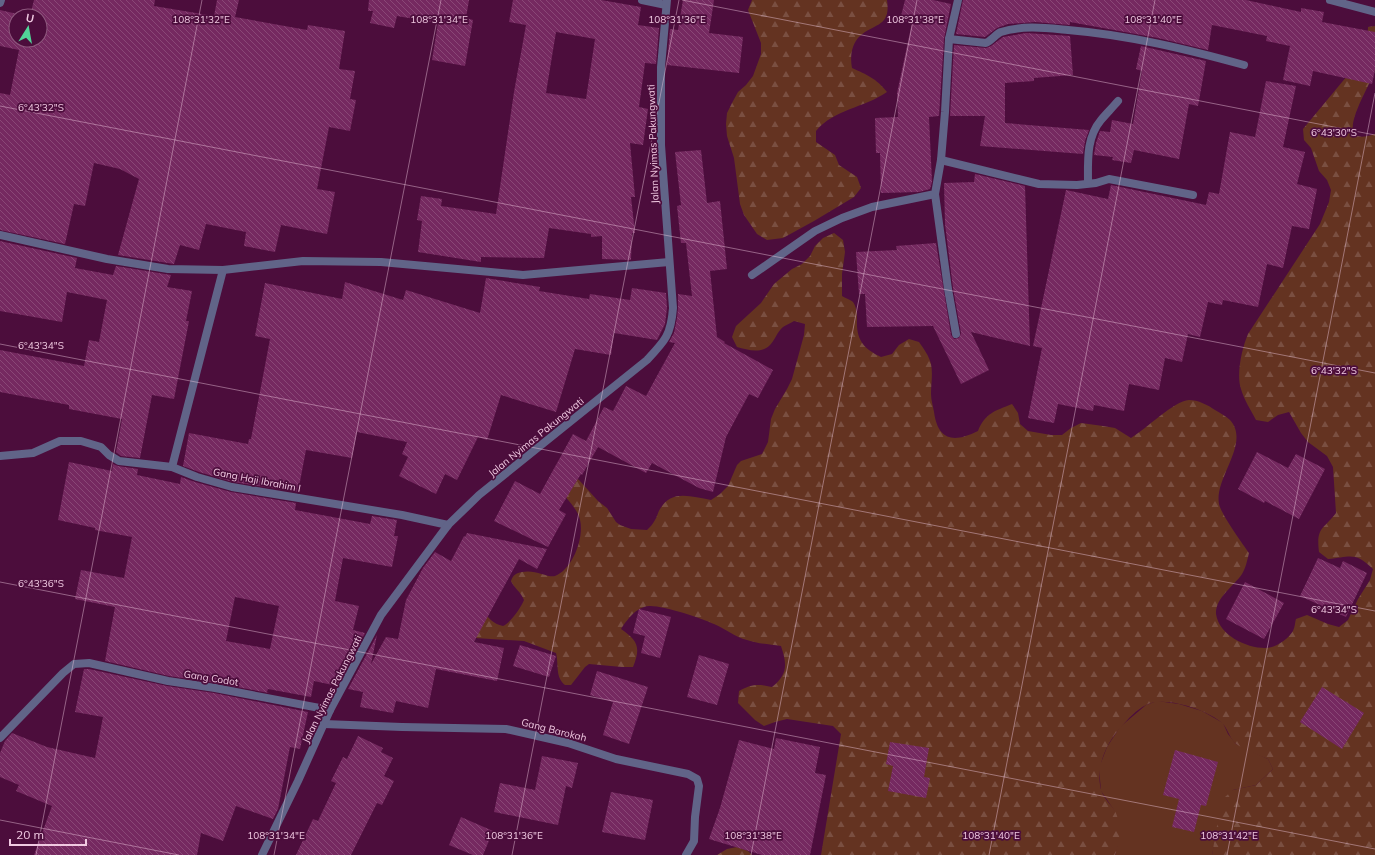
<svg xmlns="http://www.w3.org/2000/svg" width="1375" height="855" viewBox="0 0 1375 855" font-family="Mulish,sans-serif">
	<style>
		.grass { fill: #643321 }
		.forest { fill: url(#forest-firs) }
		.building { fill: url(#building-back-hatch); fill-rule: evenodd }
		.lines { fill: none; stroke-linecap: round; stroke-linejoin: round }
		.street { stroke: #616488; stroke-width: 8 }
		.ticks { fill: none; stroke: #f0c9e1; stroke-width: 1; stroke-opacity: 0.45 }
		.labels { text-anchor: middle; dominant-baseline: central; stroke-width: 3.5; stroke-linejoin: round; paint-order: stroke }
		.street-label { font-size: 10px; fill: #f0c9e1; stroke: #4c0d3c }
		.ticks-label { font-size: 10px; text-anchor: middle; fill: #f0c9e1; stroke: #4c0d3c; stroke-width: 3.5; stroke-linejoin: round; paint-order: stroke }
	</style>
	<defs>
		<pattern id="forest-firs" width="22" height="20" patternUnits="userSpaceOnUse"><rect width="22" height="20" fill="#643321"/><path d="M5 1l3.5 6h-7zM16 11l3.5 6h-7z" fill="#7a4f41"/></pattern>
		<pattern id="building-back-hatch" width="6" height="6" patternUnits="userSpaceOnUse"><rect width="6" height="6" fill="#752960"/><path d="M-1 5l2 2M0 0l6 6M5-1l2 2" fill="none" stroke="#894776"/></pattern>
	</defs>
	<rect width="100%" height="100%" fill="#4c0d3c"/>
	<polygon class="grass" points="1157,701 1179,704 1202,711 1223,723 1228,734 1236,744 1268,759 1273,769 1256,785 1233,790 1215,842 1212,855 1115,855 1118,843 1114,810 1101,791 1099,768 1107,747 1120,727 1146,705"/>
	<g class="forest">
		<path d="M752,0h135c4,27 -12,23 -27,36 -9,8 -10,22 -8,32 15,7 24,10 35,24 -23,16 -53,17 -71,39v11l19,13 4,10 18,12 4,11 -7,9 -40,24 -31,17 -16,2 -10,-6 -13,-19 -4,-11 -6,-46 -7,-22 -1,-12 1,-11 5,-10 6,-11 8,-7 7,-9 8,-22v-11l-13,-33z"/>
		<path d="M1375,26c0,14 0,29 0,43 -2,14 -49,82 0,65v721h-163l8,-47 5,-11 8,-7 23,-5 17,-16 -5,-10c-9,-4 -26,-10 -33,-16 -6,-6 -8,-16 -13,-20 -14,-13 -58,-28 -76,-18 -10,5 -18,14 -25,22 -14,15 -24,37 -21,58 1,9 7,16 13,23 9,13 8,33 2,47h-294l20,-121 -8,-8 -46,-7 -12,3 -11,4 -9,-6 -17,-17 1,-12c13,-7 19,-7 33,-4 16,-13 15,-23 9,-41 -11,-2 -23,-2 -34,-6 -12,-3 -21,-11 -33,-16 -13,-6 -52,-19 -65,-18 -13,1 -22,14 -28,23 17,12 20,18 12,38h-11l-33,-3 -4,3 -14,18h-6c-10,-8 -6,-20 -9,-32l-32,-12 -64,-4 21,-27c7,7 12,14 22,16 7,-3 18,-18 21,-26 -3,-8 -10,-12 -13,-19 2,-6 5,-8 11,-9 13,-3 26,6 33,4 19,-7 32,-44 23,-62 -5,-10 -14,-18 -21,-27l17,-10 5,3 19,21 9,7 9,14 4,3 11,4 16,1c3,-3 6,-6 8,-10 2,-3 3,-8 5,-11 12,-20 31,-12 51,-9l9,-6 8,-8 9,-21 4,-4 21,-7 6,-12 3,-23 4,-10 12,-20 5,-10 12,-44 1,-11 -11,-3c-3,2 -8,4 -11,6 -6,5 -8,13 -13,18 -9,9 -22,5 -33,2l-5,-10 4,-11 25,-23 13,-19 18,-15 10,-5 8,-8 5,-10 8,-8 11,-5 9,7 2,12 -3,22v22c3,2 9,4 11,6 4,6 4,12 4,18 -1,20 7,29 24,37l11,-3 7,-9 10,-6 10,3c5,7 10,14 12,22 2,10 0,20 0,30 0,6 2,12 3,18 4,29 20,31 44,19 7,-18 17,-20 34,-27l6,9 2,11 8,7 23,4h11l9,-7 10,-5 22,3 12,2 16,10c15,-9 43,-37 58,-38 9,0 19,5 26,10 5,3 11,6 15,10 21,23 -16,58 -11,84 2,10 23,39 30,49 -2,8 -3,14 -7,21 -8,12 -27,24 -26,40 3,21 30,34 49,34 11,0 23,-9 28,-17 2,-4 2,-9 3,-12l11,-4 21,9 11,3 9,-7 10,-21 12,-19 3,-11c-18,-18 -23,-12 -45,-10l-9,-7c-3,-25 4,-22 17,-39l-3,-46 -6,-11 -19,-14 -7,-9 -12,-21 -11,3 -10,7 -12,-2c-5,-10 -12,-20 -15,-31 -5,-15 1,-41 7,-55l72,-110 9,-22 2,-12 -4,-10 -8,-9 -8,-23 -7,-8 -1,-11 64,-77 1,-25z"/>
		<polygon points="737,847 748,851 752,855 717,855 727,849"/>
	</g>
	<g class="building">
		<polygon points="34,0 155,0 154,6 214,16 217,0 239,0 235,17 307,30 308,25 345,31 339,69 355,71 350,99 356,100 350,131 329,127 317,189 335,192 327,234 281,225 275,252 244,246 246,232 206,224 199,250 180,245 174,264 118,255 139,179 120,169 94,163 85,206 74,204 65,244 0,230 0,93 10,95 19,50 0,46 0,10 26,16 16,16 16,40 40,40 40,16 30,16"/>
		<polygon points="369,0 469,0 466,18 473,20 465,66 432,60 438,23 397,16 394,28 370,23 373,11 368,11"/>
		<path d="M513,0h88l40,7 -3,18 21,3 -3,36 -11,-1 -6,44 9,2 -5,36 -13,-2 5,54h-4l4,36h-3l-1,27 -29,-1v-23l-11,1v-3l-42,-6 -5,30 -63,-1v5l-63,-10 4,-31 -5,-1 4,-24 21,3 -1,7 55,8 18,-122 12,-67 -17,-3zM556,32l39,7 -9,60 -40,-6z"/>
		<polygon points="683,0 714,0 709,33 743,37 739,73 667,65 670,29 678,30"/>
		<polygon points="905,0 933,0 951,4 944,39 939,116 929,117 932,182 930,189 919,192 881,193 880,153 876,153 875,118 898,117 897,93 912,23 900,20"/>
		<polygon points="963,0 1246,0 1301,12 1301,8 1324,12 1322,22 1375,32 1375,70 1372,84 1313,71 1310,86 1283,80 1290,46 1266,41 1267,36 1212,25 1208,50 1158,38 1070,22 1070,25 1035,22 1008,24 997,28 985,37 956,34"/>
		<polygon points="1026,33 1070,36 1073,75 1034,78 1034,81 1005,83 1005,123 1089,130 1085,141 1083,154 980,146 985,116 950,116 954,45 986,48 991,46 1003,37"/>
		<polygon points="1141,46 1206,61 1198,106 1189,104 1179,159 1134,150 1131,163 1112,160 1113,157 1094,155 1096,143 1100,131 1110,132 1112,120 1133,124 1142,71 1136,69"/>
		<polygon points="1266,81 1296,86 1283,147 1305,152 1297,184 1317,189 1309,229 1292,226 1283,268 1267,264 1258,307 1223,300 1222,305 1208,302 1200,337 1188,334 1182,362 1165,358 1159,390 1129,384 1124,411 1094,405 1093,411 1058,404 1054,423 1028,418 1042,348 1033,346 1066,190 1108,199 1111,185 1206,205 1209,192 1219,194 1230,132 1255,137"/>
		<polygon points="701,150 707,203 720,201 727,269 710,271 717,337 725,342 724,343 773,370 758,398 749,394 726,437 713,492 699,488 652,463 646,473 598,447 582,475 581,474 559,510 566,514 548,547 494,521 515,481 540,494 573,434 586,441 604,407 613,411 626,386 646,396 675,343 669,342 674,333 677,318 678,308 678,294 692,296 686,243 681,243 677,206 681,205 675,152"/>
		<polygon points="975,174 1025,186 1030,346 971,332 989,370 961,384 933,326 867,327 865,294 859,294 856,252 897,250 896,246 936,243 951,335 954,339 959,338 961,333 953,288 945,224 944,183 974,182"/>
		<polygon points="0,241 77,258 75,268 113,275 116,266 171,275 167,287 192,291 186,321 189,321 174,399 152,395 140,458 121,456 116,452 122,419 69,409 69,405 0,392 0,350 84,366 89,340 99,342 107,300 67,292 62,322 0,311"/>
		<polygon points="486,278 540,287 539,291 589,299 590,294 630,300 632,288 666,293 667,308 665,324 657,340 614,333 611,355 575,349 556,412 501,395 487,440 478,437 457,480 445,474 436,494 399,476 408,457 402,454 407,442 357,432 352,458 306,450 298,492 233,482 199,472 183,466 189,433 248,444 249,439 251,439 270,339 255,336 265,283 342,299 345,282 403,300 406,290 480,313"/>
		<polygon points="1257,452 1288,468 1296,454 1325,469 1299,519 1265,501 1264,503 1238,489"/>
		<path d="M69,462l43,9 1,-7 5,2 20,3 -1,6 43,9 1,-7 14,5 36,10 65,11 -1,7 75,14 2,-8 25,4 -3,16h4l-6,31 -49,-9 -8,43 24,5 -6,24 12,3 -28,53 -23,-5 -3,16 -43,-8 -1,3 2,1 -53,-10 -47,-7 -64,-15 10,-54 -40,-8 6,-29 43,8 8,-41 -37,-7v-2l-37,-8zM235,597l44,9 -9,43 -44,-8z"/>
		<polygon points="467,533 547,549 537,569 519,559 474,642 504,648 497,681 436,669 428,708 396,701 393,713 360,707 363,692 348,689 377,635 371,664 386,637 398,639 406,600 423,568 435,552 451,561 464,536 465,537"/>
		<polygon points="1318,558 1340,568 1343,561 1367,573 1346,617 1300,596"/>
		<polygon points="1245,582 1284,603 1264,639 1226,619"/>
		<polygon points="639,609 671,617 660,658 641,653 645,636 633,633"/>
		<polygon points="520,645 556,656 549,677 513,666"/>
		<polygon points="699,655 729,664 717,705 687,697"/>
		<polygon points="84,669 89,669 167,686 214,693 308,712 300,749 290,747 278,809 273,819 236,806 223,841 201,833 197,855 34,855 52,806 16,791 19,785 0,777 0,753 5,741 12,733 47,747 95,758 103,717 75,712"/>
		<polygon points="597,671 648,687 629,744 603,735 613,702 590,695"/>
		<polygon points="1322,687 1364,713 1342,749 1300,722"/>
		<polygon points="358,736 383,748 381,752 393,758 384,776 394,781 382,805 377,803 351,855 296,855 313,819 318,821 336,783 331,781 343,757 347,759"/>
		<polygon points="776,738 820,747 815,773 826,775 810,855 762,855 709,839 720,808 739,740 774,749"/>
		<polygon points="890,742 929,748 924,777 930,778 926,798 888,791 893,766 886,764"/>
		<polygon points="1175,750 1218,762 1206,806 1201,805 1194,832 1172,827 1179,799 1163,795"/>
		<polygon points="542,756 578,763 572,788 566,786 558,825 494,812 500,783 535,790"/>
		<polygon points="611,792 653,800 645,840 602,832"/>
		<polygon points="461,817 493,831 483,855 473,855 449,845"/>
	</g>
	<g class="lines">
		<g class="street">
			<polyline points="642,0 666,5"/>
			<polyline points="1330,0 1375,12"/>
			<polyline points="0,3 1,0"/>
			<path d="M949,39l37,4c6,-3 10,-9 15,-11 22,-7 45,-4 67,-2 60,5 118,19 176,35"/>
			<polyline points="941,160 1039,184 1077,185 1096,183 1109,179 1193,195"/>
			<path d="M1088,183c0,-22 -2,-45 13,-63 5,-6 11,-12 17,-19"/>
			<polyline points="935,194 948,289 956,334"/>
			<polyline points="0,235 107,259 168,269 223,270 303,261 381,262 523,275 669,262"/>
			<polyline points="752,275 815,231 842,218 872,207 935,194 941,160 945,112 949,39 958,0"/>
			<polyline points="0,456 33,453 60,441 81,441 101,447 109,455 119,461 172,467 197,477 232,487 402,515 448,525"/>
			<polyline points="172,467 223,270"/>
			<polyline points="324,724 402,727 506,729 568,743 616,759 688,774 697,779 699,786 695,817 694,841 686,855"/>
			<polyline points="0,738 63,673 74,664 89,663 168,681 215,688 330,710"/>
			<path d="M262,855l36,-74 32,-71 51,-95 67,-90 31,-30 168,-135c18,-19 24,-25 26,-52l-12,-163v-78l6,-67"/>
		</g>
	</g>
	<path class="ticks" d="M682,0l693,135M0,106l1375,267M0,344l1375,267M0,582l1375,267M0,820l179,35M36,855l166,-855M274,855l167,-855M512,855l167,-855M751,855l166,-855M989,855l166,-855M1227,855l148,-762"/>
	<g class="labels">
		<g class="street-label">
			<text transform="translate(653 144) rotate(-92)">Jalan Nyimas Pakungwati</text>
			<text transform="translate(536 437) rotate(-39)">Jalan Nyimas Pakungwati</text>
			<text transform="translate(257 480) rotate(11)">Gang Haji Ibrahim I</text>
			<text transform="translate(211 678) rotate(9)">Gang Codot</text>
			<text transform="translate(332 689) rotate(-63)">Jalan Nyimas Pakungwati</text>
			<text transform="translate(554 730) rotate(14)">Gang Barokah</text>
		</g>
	</g>
	<g class="ticks-label">
		<text x="201" y="23">108°31'32"E</text>
		<text x="439" y="23">108°31'34"E</text>
		<text x="677" y="23">108°31'36"E</text>
		<text x="915" y="23">108°31'38"E</text>
		<text x="1153" y="23">108°31'40"E</text>
		<text x="41" y="111">6°43'32"S</text>
		<text x="1334" y="136">6°43'30"S</text>
		<text x="41" y="349">6°43'34"S</text>
		<text x="1334" y="374">6°43'32"S</text>
		<text x="41" y="587">6°43'36"S</text>
		<text x="1334" y="613">6°43'34"S</text>
		<text x="276" y="839">108°31'34"E</text>
		<text x="514" y="839">108°31'36"E</text>
		<text x="753" y="839">108°31'38"E</text>
		<text x="991" y="839">108°31'40"E</text>
		<text x="1229" y="839">108°31'42"E</text>
	</g>
	<g transform="translate(28 28) rotate(11)"><circle r="19" fill="#4c0d3c" stroke="#8e587e"/>
	<path d="M0-3L7 15L0 10L-7 15Z" fill="#51d398"/>
	<text y="-6" font-size="11" font-weight="bold" text-anchor="middle" fill="#f0c9e1">U</text>
	</g>
	<path d="M10 839v6h76v-6" fill="none" stroke="#f0c9e1" stroke-width="2"/>
	<text x="16" y="839" font-size="12" fill="#f0c9e1" stroke="#4c0d3c" stroke-width="3" paint-order="stroke">20 m</text>
</svg>
